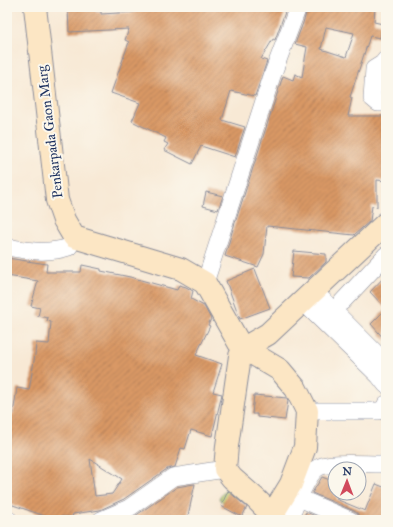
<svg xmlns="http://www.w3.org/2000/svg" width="393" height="527" viewBox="0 0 393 527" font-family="'IM FELL Great Primer',serif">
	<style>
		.garden { fill: #c1d679; stroke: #6e826c }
		.building { fill: url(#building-hatch); fill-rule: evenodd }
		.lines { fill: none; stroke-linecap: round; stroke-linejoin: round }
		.street-casing { stroke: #8a8c9a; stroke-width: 18 }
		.secondary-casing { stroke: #8a8c9a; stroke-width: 24 }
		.street { stroke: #fff; stroke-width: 17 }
		.secondary { stroke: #fce6c4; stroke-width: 22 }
		.labels { text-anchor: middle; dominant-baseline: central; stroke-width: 4; stroke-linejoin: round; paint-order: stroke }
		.street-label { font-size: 14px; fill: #1b2f5e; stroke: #fbf7ec }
	</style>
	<defs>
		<pattern id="building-hatch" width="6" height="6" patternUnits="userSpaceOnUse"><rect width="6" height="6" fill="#d99865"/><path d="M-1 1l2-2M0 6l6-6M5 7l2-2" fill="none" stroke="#af7c56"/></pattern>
	</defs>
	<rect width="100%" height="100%" fill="#fbf7ec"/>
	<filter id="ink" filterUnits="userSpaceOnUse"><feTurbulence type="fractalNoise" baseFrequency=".025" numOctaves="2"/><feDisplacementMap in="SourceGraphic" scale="8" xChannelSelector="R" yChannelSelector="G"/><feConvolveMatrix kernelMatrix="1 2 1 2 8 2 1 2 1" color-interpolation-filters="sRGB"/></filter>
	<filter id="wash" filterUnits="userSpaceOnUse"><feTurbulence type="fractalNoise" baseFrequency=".012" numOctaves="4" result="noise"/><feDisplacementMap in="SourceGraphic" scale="16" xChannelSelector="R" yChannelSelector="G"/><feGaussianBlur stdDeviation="0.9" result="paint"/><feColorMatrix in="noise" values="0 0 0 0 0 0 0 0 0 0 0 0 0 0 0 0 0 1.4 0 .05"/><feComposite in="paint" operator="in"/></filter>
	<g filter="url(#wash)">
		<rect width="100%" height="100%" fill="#f8e9d5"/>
		<polygon class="garden" points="228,486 239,494 230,507 219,499"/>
		<g id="blocks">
			<g class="building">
				<polygon points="137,7 265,7 273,10 275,7 277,7 285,12 275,40 273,39 261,59 267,61 255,96 231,91 222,120 245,127 235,157 201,146 192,164 164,150 168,144 164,142 166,138 132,121 140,103 111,93 129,42 125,40 129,29 69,32 68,9 96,8 96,11 101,11 101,14 135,12"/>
				<path d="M308,7h7l17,3 1,-3h42l-1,15 9,2 -3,14 -10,-2 -20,61 2,1 -4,18h38v65l-9,-1v27l-5,-1 -2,15 -16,14 -87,-9 -3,28 -6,13 -33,-11 7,-24 51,-156 10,4 2,-6 7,3 5,-30 -12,-3 8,-21zM326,27l28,6 -8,24 -25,-8z"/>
				<polygon points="206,192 223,196 218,210 203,206"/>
				<polygon points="294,251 326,254 326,262 309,278 291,277"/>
				<path d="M7,258l40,6 -1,8h35l1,-7 19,4v2l29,6 47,13 2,-5 7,2 7,4 -2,8 13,7 7,13 -3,6 2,1 -14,29 26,9 -9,28 9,2 -10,42 -21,-6 -6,19 -4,-1 -6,19 -8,2 -43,30 -24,11 -27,4 -1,3 -27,-1 -38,-13v-91l6,2 4,-26 12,2 6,-35 1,-12 13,1 2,-22 -4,-1 1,-3 -10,-2 2,-8 -9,-2 7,-25 -31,-5zM90,459l32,20 -10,15 -17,2z"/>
				<polygon points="255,269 270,308 240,319 226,281"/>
				<polygon points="386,275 386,309 370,292"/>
				<polygon points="386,309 386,341 371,324"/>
				<polygon points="254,395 287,398 288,401 285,420 257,417 257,414 252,414"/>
				<polygon points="322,477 335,482 335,495 337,496 336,499 365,511 376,484 386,488 386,520 360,520 358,514 354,511 312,493"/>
				<polygon points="194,484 195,484 187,520 126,520 135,516 177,487"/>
				<polygon points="228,491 247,507 242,517 221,506"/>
				<polygon points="306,512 325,520 302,520"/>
			</g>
		</g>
	</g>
	<g filter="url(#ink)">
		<use href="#blocks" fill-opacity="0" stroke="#8a8c9a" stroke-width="1"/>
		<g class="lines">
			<g class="street-casing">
				<g id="street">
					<polyline points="386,59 382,64 374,69 372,98 378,103 386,103"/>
					<path d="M7,247c21,4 41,7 62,0l5,-10"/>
					<polyline points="205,283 272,76 298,7"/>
					<polyline points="314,291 386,363"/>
					<polyline points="303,302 379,376 386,385"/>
					<polyline points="342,302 386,255"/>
					<polyline points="307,411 379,411 384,408 386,404"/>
					<polyline points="299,498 350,520"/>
					<polyline points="7,520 9,520"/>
					<polyline points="101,520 129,508 173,477 225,469"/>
					<path d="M289,520c6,-13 17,-43 27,-51 11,-9 54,-4 70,-5"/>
				</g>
			</g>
			<g class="secondary-casing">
				<g id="secondary">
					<polyline points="35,7 57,200 64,220 74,237 181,269 205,283 239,343"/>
					<polyline points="249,345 268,334 386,223"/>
					<polyline points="250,352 280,370 296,389 307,411 305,447 291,484 272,515"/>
					<polyline points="240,356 227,446 225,469 232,478 256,499 277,520"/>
				</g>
			</g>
			<use href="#street" class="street"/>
			<use href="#secondary" class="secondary"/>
		</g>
	</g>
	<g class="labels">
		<g class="street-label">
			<text transform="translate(50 132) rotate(-97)">Penkarpada Gaon Marg</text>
		</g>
	</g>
	<rect width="393" height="527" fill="none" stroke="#fbf7ec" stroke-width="24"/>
	<g transform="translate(347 481) rotate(1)"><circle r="19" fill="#fbf7ec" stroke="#a1a7b3"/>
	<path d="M0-3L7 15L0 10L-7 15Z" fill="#d1495b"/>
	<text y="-6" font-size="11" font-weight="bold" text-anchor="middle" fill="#1b2f5e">N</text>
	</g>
</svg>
